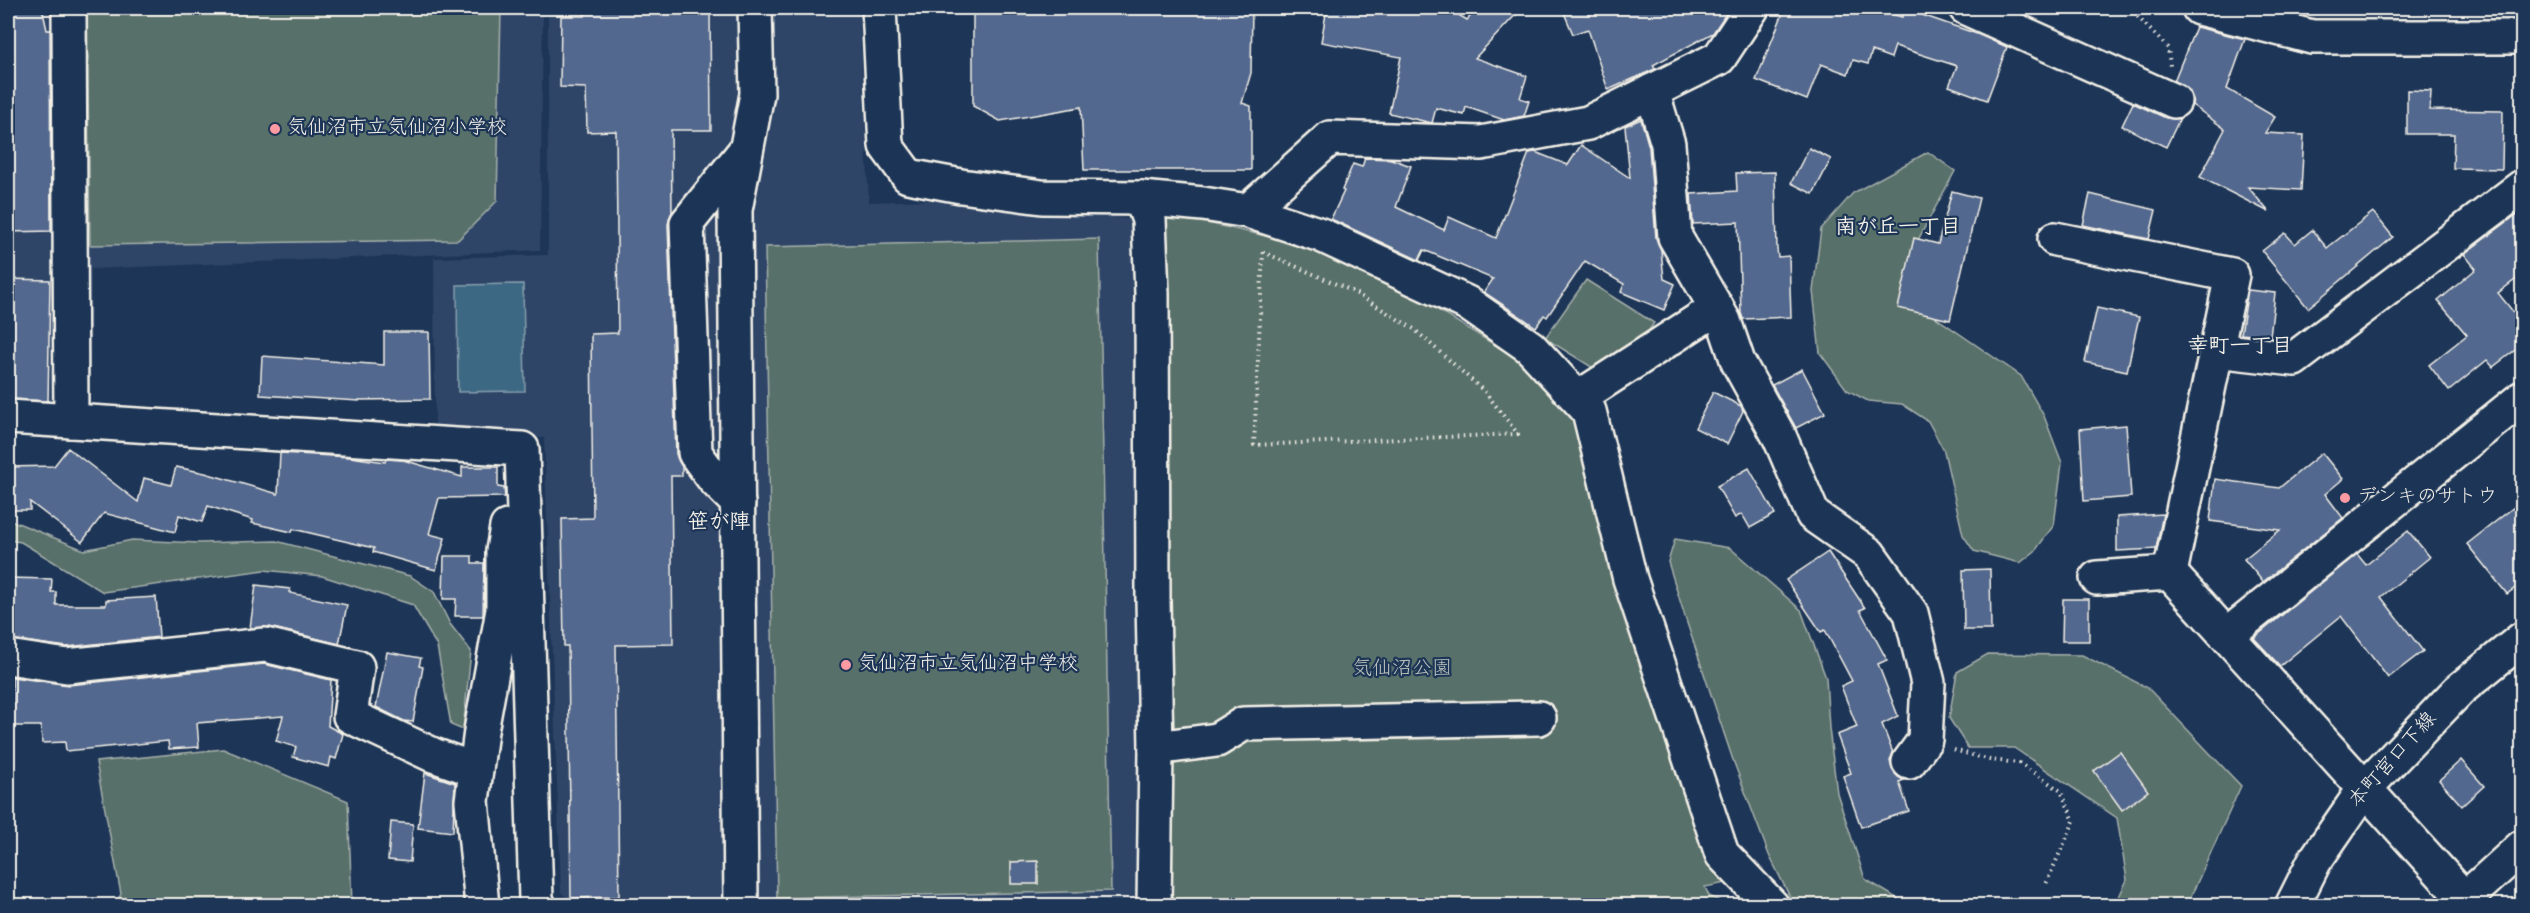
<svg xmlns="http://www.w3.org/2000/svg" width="2530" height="913" viewBox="0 0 2530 913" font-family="'Gochi Hand','Klee One',sans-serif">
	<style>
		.built { fill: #2d4468 }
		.green { fill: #586f6b; stroke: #a6b0aa; stroke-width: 1.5 }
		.water { fill: #3e6884; stroke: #879fac; stroke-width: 1.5 }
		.building { fill: #52678e; stroke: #f4f1e8; stroke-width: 1.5 }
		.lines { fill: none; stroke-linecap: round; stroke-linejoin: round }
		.minor-casing { stroke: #f4f1e8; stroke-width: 38 }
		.path { stroke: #f4f1e8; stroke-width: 4; stroke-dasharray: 1.5 4.5; stroke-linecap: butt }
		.minor { stroke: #1d3557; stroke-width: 33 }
		.poi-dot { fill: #ff9aa2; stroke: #1d3557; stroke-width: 2 }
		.labels { text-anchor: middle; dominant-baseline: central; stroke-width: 4.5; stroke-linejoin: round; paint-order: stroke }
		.poi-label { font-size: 20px; fill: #f4f1e8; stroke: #1d3557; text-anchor: start }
		.park-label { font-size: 20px; fill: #bdc4bc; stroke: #1d3557 }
		.street-label { font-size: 20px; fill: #f4f1e8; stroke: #1d3557 }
		.neighbourhood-label { font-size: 21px; font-weight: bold; fill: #f4f1e8; stroke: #1d3557 }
	</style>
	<rect width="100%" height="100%" fill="#1d3557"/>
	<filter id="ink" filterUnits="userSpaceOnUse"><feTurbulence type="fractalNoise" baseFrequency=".0167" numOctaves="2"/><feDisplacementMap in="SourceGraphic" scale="12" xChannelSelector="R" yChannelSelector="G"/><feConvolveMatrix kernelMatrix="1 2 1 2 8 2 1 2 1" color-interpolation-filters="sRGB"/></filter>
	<g filter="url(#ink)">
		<g class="built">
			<polygon points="8,8 543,8 540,250 91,269 90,413 8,410"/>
			<polygon points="548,8 859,8 869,202 933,200 1021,205 1135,220 1141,905 572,905 561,892 544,438 435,435 434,258 548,255"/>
		</g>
		<g class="green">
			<polygon points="87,8 501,8 497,201 458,240 90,245"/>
			<polygon points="1928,152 1955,171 1919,238 1909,280 1925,310 2021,376 2044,416 2062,463 2054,525 2035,551 2020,563 1974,551 1963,535 1944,451 1928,421 1902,404 1868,401 1847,390 1820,353 1813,291 1821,229 1853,193"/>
			<polygon points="1158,212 1301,244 1402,288 1526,364 1580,419 1678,760 1726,883 1705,887 1709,896 1728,905 1604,906 1599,902 1574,905 1170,905"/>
			<polygon points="1099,239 1111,891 777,898 765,247"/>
			<polygon points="1586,280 1654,323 1635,351 1607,366 1593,368 1545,338"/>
			<polygon points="8,519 84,550 132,540 199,543 276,541 410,576 434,592 450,624 471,651 463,730 451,725 437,646 413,605 322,576 264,570 103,592 21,542 8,540"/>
			<polygon points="1675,539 1730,548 1801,610 1826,678 1829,728 1837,793 1865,879 1908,905 1794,905 1769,855 1733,760 1687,623 1668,562"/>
			<polygon points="1988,654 2082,655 2148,688 2241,786 2187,905 2115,905 2127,880 2117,818 2014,748 1968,748 1949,718 1957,672"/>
			<polygon points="223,749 348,801 352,905 115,905 121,894 96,762"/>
		</g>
		<polygon class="water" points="523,284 525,391 458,392 457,285"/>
		<g class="building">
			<polygon points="8,8 42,8 47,30 50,30 51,231 8,232"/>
			<polygon points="585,8 710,8 711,130 671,130 672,212 668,224 676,454 682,467 682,476 671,476 673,644 616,645 619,897 571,898 568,646 564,646 562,519 593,518 591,334 618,333 616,131 587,132 586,88 560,87 561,16 585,16"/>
			<polygon points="973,8 1252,8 1251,73 1242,103 1251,106 1251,170 1084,170 1081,107 1000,121 973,106"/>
			<polygon points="1327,8 1447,8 1467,20 1478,8 1522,8 1475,58 1527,76 1520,98 1529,101 1524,116 1504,120 1466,107 1464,115 1436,108 1432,123 1389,113 1401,57 1321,42"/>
			<polygon points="1562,8 1730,8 1713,33 1653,65 1655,69 1608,90 1588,29 1573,34"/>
			<polygon points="1785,8 1871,8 1902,17 1905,9 1977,34 2007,47 1987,100 1949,86 1957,66 1895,46 1891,58 1872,51 1868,64 1853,60 1848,74 1821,64 1807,100 1756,80"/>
			<polygon points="2196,27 2245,39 2227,89 2275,117 2265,133 2304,135 2301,190 2248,187 2269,212 2200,177 2225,129 2192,105 2193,99 2189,90 2174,81"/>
			<polygon points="2407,90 2431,91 2430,110 2503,111 2502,169 2453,168 2454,134 2407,134"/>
			<polygon points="2133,103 2166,118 2180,118 2166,147 2122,126"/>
			<polygon points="1641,119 1649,147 1656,238 1661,250 1664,279 1675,284 1664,310 1621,292 1624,284 1585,261 1547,317 1544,315 1536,327 1484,292 1493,279 1424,250 1419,260 1331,219 1344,191 1342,190 1353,164 1362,167 1365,158 1391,159 1411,166 1396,207 1444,230 1449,217 1496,238 1529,153 1535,152 1568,165 1581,145 1630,178 1625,126"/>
			<polygon points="1809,148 1831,159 1813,194 1791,183"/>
			<polygon points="1775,172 1777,249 1778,257 1789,256 1791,317 1743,319 1741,313 1738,222 1693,224 1691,194 1737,191 1736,173"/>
			<polygon points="1952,191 1979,198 1950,320 1898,308 1914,238 1938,244"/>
			<polygon points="2090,194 2156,210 2149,239 2083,225"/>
			<polygon points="2523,210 2523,274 2498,293 2523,324 2523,344 2493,367 2487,360 2449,391 2429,365 2467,335 2438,301 2476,269 2464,254"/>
			<polygon points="2373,212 2393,237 2308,308 2262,251 2285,233 2295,244 2312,230 2327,248"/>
			<polygon points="8,279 50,280 48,401 8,399"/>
			<polygon points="2248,290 2275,293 2270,337 2241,334"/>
			<polygon points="2097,308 2139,317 2127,371 2085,362"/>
			<polygon points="384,332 429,332 430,399 359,400 359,401 260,395 262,356 384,365"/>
			<polygon points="1802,369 1825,413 1796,428 1772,385"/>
			<polygon points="1713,392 1741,406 1743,411 1727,444 1695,428"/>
			<polygon points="2126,425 2131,497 2084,501 2080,429"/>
			<polygon points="68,448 138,502 144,478 171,485 176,467 205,473 278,494 280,453 350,457 385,462 386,459 403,460 462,477 462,467 498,467 498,487 504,488 505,497 439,498 429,534 445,538 436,570 373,552 374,548 293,529 292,532 252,523 253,520 208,506 202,522 179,515 175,532 104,513 82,542 30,502 30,510 8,510 8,467 54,466"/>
			<polygon points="2322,453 2343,479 2325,494 2343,518 2263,582 2244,559 2280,530 2210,521 2215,479 2279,488"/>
			<polygon points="1749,468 1775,514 1750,528 1742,514 1735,518 1717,486"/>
			<polygon points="2523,500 2523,582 2507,594 2467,544"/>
			<polygon points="2163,514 2156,549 2117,551 2117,517"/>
			<polygon points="2408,531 2430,557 2381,597 2423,651 2388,678 2341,616 2280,666 2254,638 2357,554 2366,565"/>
			<polygon points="1828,552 1865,608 1860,610 1887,660 1878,664 1898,716 1882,724 1893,753 1890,761 1892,769 1898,777 1904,780 1899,782 1909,811 1861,827 1843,776 1851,773 1837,735 1857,727 1841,686 1852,681 1825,630 1821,632 1786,580"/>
			<polygon points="444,556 472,556 472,563 484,563 483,616 455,616 456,599 443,599"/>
			<polygon points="1990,569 1991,630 1964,630 1963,570"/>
			<polygon points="8,578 52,579 51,592 56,592 56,605 106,605 106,600 156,597 159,637 67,647 8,639"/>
			<polygon points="256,585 290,589 290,593 347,605 339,644 269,627 250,628"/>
			<polygon points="2063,599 2089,599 2089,641 2062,641"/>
			<polygon points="387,652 421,658 419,666 423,667 413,722 404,721 376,707"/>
			<polygon points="264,664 331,680 328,726 343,734 336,759 331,757 329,767 293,757 296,747 276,741 283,716 197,723 199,747 169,749 168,741 66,751 65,742 42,743 41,726 13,726 12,677 69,685"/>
			<polygon points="2120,752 2148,791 2122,810 2094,771"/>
			<polygon points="2461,760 2484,786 2462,806 2439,780"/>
			<polygon points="425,773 455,783 453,832 418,828"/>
			<polygon points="391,822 413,824 410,862 388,860"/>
			<polygon points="1038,861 1038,884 1011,884 1011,862"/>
		</g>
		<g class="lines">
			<g class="minor-casing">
				<g id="minor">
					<polyline points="69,8 71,421"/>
					<polyline points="879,8 886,146 908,176 961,186 1042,197 1141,198 1203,204 1248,211 1321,235 1467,303 1530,347 1589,411 1630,579 1722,854 1772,906"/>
					<polyline points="1966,8 2174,101"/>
					<polyline points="2199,8 2312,37 2522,37"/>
					<polyline points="1652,91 1668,144 1675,237 1724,321 1738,362 1780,438 1813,515 1869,554 1911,613 1928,683 1925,740 1909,762"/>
					<polyline points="1141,198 1149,220 1152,293 1153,600 1156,748 1154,906"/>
					<polyline points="1248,211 1330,138 1481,143 1588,123 1719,58 1752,8"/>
					<polyline points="2055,239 2232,275 2170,573"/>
					<polyline points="2216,350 2294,359 2522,187"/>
					<polyline points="1578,398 1717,308"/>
					<polyline points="8,417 522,449 536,899 539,906"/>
					<polyline points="738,503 714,479 695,453 687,223 744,152"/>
					<polyline points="2097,578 2170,573 2471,906"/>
					<polyline points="2227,635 2522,398"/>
					<polyline points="8,657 67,666 265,645 357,667 350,716 433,755 476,770"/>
					<polyline points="1156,748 1217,740 1243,724 1539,718"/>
					<polyline points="2465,899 2522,847"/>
					<polyline points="482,906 472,801 481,731 503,610 503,551 507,527"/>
					<polyline points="741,906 735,210 757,94 755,8"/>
					<polyline points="2292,906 2314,862 2365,788 2459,690 2522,639"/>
				</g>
			</g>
			<g class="path">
				<polyline points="2129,8 2168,48 2170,66"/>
				<polygon points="1263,252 1352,291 1414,329 1485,392 1518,434 1254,445"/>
				<polyline points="1954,750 1990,760 2019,763 2061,791 2074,821 2046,884"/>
			</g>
			<use href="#minor" class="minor"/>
		</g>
	</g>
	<g class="poi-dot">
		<circle cx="275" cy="129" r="6"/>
		<circle cx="2345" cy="498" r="6"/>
		<circle cx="846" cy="665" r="6"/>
	</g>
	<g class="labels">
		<g class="poi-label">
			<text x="287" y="129">気仙沼市立気仙沼小学校</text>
			<text x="2357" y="498">デンキのサトウ</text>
			<text x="858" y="665">気仙沼市立気仙沼中学校</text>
		</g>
		<g class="park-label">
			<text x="1402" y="670">気仙沼公園</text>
		</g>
		<g class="street-label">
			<text transform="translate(2394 761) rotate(-48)">本町宮口下線</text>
		</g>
		<g class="neighbourhood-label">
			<text x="1898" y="229">南が丘一丁目</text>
			<text x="2240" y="348">幸町一丁目</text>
			<text x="719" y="524">笹が陣</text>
		</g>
	</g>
	<rect width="2530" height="913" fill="none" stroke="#1d3557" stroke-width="30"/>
	<rect x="15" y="15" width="2500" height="883" fill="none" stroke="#f4f1e8" stroke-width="2" filter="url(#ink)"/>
</svg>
